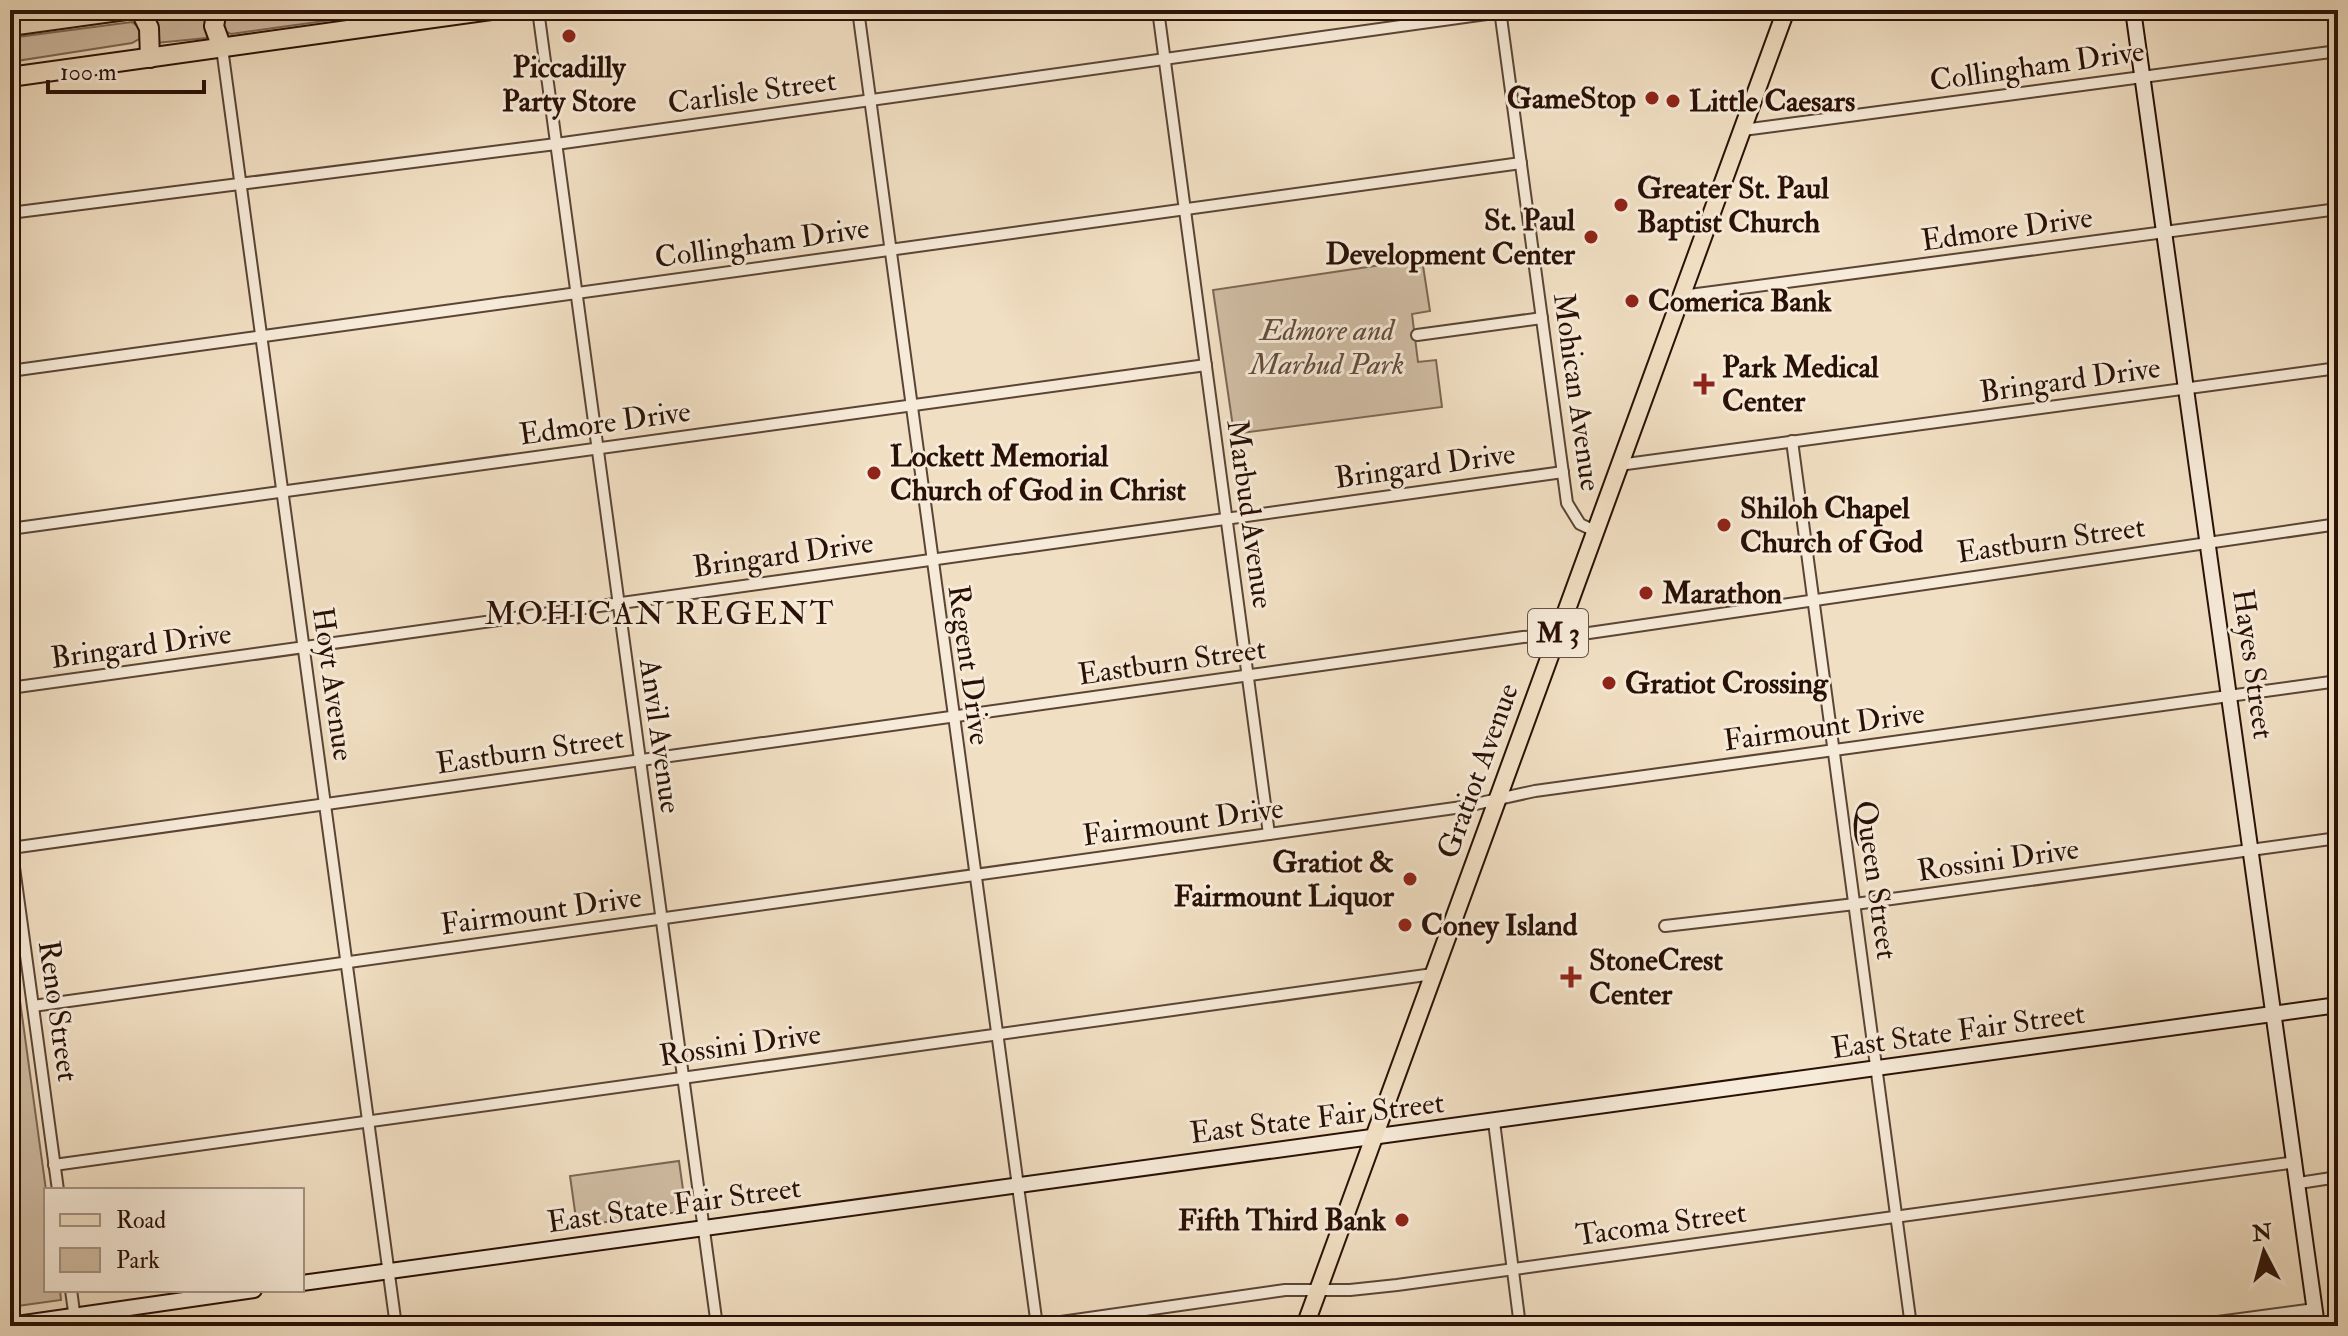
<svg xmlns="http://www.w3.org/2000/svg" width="2348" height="1336" viewBox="0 0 2348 1336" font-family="'IM FELL Double Pica',serif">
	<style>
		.green { fill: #cfbca3; stroke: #7c6654; stroke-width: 2 }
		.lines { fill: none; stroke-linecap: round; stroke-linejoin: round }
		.street-casing { stroke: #5b4435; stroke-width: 14 }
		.secondary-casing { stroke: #291006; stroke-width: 18 }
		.primary-casing { stroke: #291006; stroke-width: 20 }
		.highway-casing { stroke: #291006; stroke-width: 22 }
		.street { stroke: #f6ead8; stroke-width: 10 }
		.secondary { stroke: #f6ead8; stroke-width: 14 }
		.primary { stroke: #f1dfc3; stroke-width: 16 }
		.highway { stroke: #f1dfc3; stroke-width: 18 }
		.poi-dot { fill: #8f2418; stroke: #f6ead8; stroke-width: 3 }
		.labels { text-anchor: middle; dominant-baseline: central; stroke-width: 6; stroke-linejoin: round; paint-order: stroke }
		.shield { fill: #f6ead8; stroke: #665145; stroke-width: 2 }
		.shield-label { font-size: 28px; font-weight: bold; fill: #291006 }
		.street-label { font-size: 30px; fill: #291006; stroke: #f6ead8 }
		.poi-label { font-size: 30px; font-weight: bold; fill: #291006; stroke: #f6ead8; text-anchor: start }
		.park-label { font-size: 30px; font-style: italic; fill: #634c3d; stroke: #f6ead8 }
		.neighbourhood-label { font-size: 32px; letter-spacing: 2px; fill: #291006; stroke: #f6ead8 }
	</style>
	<rect width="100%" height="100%" fill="#f1dfc3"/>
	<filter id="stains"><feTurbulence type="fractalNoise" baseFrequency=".0025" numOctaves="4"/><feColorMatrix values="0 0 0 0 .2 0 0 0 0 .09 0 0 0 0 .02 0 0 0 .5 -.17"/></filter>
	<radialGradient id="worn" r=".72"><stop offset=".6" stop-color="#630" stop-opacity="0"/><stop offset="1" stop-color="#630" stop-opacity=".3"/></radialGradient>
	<g class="green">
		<polygon points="249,10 404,10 231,34 224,31 224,16"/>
		<polygon points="206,11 207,38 156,43 155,18"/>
		<polygon points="132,22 141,29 139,39 132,43 10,62 10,38"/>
		<polygon points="1422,259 1430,311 1412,314 1418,362 1436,360 1442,407 1234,434 1213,290"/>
		<polygon points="10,928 46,1190 46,1290 60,1290 61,1300 10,1307"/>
		<polygon points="679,1161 686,1211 577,1226 570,1176"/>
	</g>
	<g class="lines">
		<g class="street-casing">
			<g id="street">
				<polyline points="538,10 717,1326"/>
				<polyline points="858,10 1037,1326"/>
				<polyline points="1158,10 1269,834"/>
				<polyline points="1500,10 1567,503 1580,524 1595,531"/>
				<polyline points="222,48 396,1326"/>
				<polyline points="1743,130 2338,51"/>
				<polyline points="10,213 556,144 1501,12"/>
				<polyline points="1682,296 2338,209"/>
				<polyline points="1417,335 1542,318"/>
				<polyline points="10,371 1521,163"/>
				<polyline points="1792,441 1911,1326"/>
				<polyline points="1619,465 2338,368"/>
				<polyline points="10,529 1206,365"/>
				<polyline points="10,688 1563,472"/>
				<polyline points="10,838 58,1190"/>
				<polyline points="11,848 1523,637 1589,633 2338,524"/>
				<polyline points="1665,926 1855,904 2338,838"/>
				<polyline points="33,1006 1269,834 1462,807 1535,791 2338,681"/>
				<polyline points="1494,1122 1520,1326"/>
				<polyline points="54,1165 1433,974"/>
				<polyline points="2299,1183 2338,1177"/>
				<polyline points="71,1290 76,1326"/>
				<polyline points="1033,1326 1285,1290 1350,1290 1397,1285 2296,1162"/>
				<polyline points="2188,1326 2315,1309"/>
			</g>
		</g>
		<g class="secondary-casing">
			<g id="secondary">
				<polyline points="2133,10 2317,1326"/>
				<polyline points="302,1283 2338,1005"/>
				<polyline points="10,1325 254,1290"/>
			</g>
		</g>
		<g class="primary-casing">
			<polyline id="primary" points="1305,1326 1786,10"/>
		</g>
		<g class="highway-casing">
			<g id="highway">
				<polyline points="140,10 149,28 150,58"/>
				<polyline points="217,10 214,26 222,48"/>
				<polyline points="10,26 126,10"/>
				<polyline points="10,77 491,10"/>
			</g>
		</g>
		<use href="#street" class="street"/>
		<use href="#secondary" class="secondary"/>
		<use href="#primary" class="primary"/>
		<use href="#highway" class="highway"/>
	</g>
	<g class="poi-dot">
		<circle cx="569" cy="36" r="8"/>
		<circle cx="1652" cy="98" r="8"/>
		<circle cx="1673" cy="101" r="8"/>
		<circle cx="1621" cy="205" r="8"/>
		<circle cx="1591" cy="237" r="8"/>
		<circle cx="1632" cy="301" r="8"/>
		<path d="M1700 372h8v8h8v8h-8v8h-8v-8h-8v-8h8z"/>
		<circle cx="874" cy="473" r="8"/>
		<circle cx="1724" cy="525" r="8"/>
		<circle cx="1646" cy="593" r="8"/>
		<circle cx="1609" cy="683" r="8"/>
		<circle cx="1410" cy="879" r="8"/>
		<circle cx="1405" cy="925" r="8"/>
		<path d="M1567 965h8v8h8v8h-8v8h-8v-8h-8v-8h8z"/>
		<circle cx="1402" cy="1220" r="8"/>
	</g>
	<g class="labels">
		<rect class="shield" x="1528" y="609" width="60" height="48" rx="6"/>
		<g class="shield-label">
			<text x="1558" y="633">M 3</text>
		</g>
		<g class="street-label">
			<text transform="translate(2037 66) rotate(-8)">Collingham Drive</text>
			<text transform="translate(752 92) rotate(-8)">Carlisle Street</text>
			<text transform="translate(2007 229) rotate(-8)">Edmore Drive</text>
			<text transform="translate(762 243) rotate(-8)">Collingham Drive</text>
			<text transform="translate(2070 380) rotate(-8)">Bringard Drive</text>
			<text transform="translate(1577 392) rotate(82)">Mohican Avenue</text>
			<text transform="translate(605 423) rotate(-8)">Edmore Drive</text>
			<text transform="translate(1425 466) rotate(-8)">Bringard Drive</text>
			<text transform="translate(1250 514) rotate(82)">Marbud Avenue</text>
			<text transform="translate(2051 540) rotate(-8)">Eastburn Street</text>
			<text transform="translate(783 555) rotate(-8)">Bringard Drive</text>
			<text transform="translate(141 646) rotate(-8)">Bringard Drive</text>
			<text transform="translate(1172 662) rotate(-8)">Eastburn Street</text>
			<text transform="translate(2253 664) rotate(82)">Hayes Street</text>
			<text transform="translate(969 665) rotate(82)">Regent Drive</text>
			<text transform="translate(333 684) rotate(82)">Hoyt Avenue</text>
			<text transform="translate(1824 727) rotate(-8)">Fairmount Drive</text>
			<text transform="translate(660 736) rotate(82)">Anvil Avenue</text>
			<text transform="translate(530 751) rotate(-8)">Eastburn Street</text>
			<text transform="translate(1478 771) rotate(-70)">Gratiot Avenue</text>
			<text transform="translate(1183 822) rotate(-8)">Fairmount Drive</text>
			<text transform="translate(1998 860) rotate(-8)">Rossini Drive</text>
			<text transform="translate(1876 880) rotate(82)">Queen Street</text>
			<text transform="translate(541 911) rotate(-8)">Fairmount Drive</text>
			<text transform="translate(58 1011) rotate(82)">Reno Street</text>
			<text transform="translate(1958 1031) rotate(-8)">East State Fair Street</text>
			<text transform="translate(740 1045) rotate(-8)">Rossini Drive</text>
			<text transform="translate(1317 1118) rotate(-7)">East State Fair Street</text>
			<text transform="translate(674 1205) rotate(-8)">East State Fair Street</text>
			<text transform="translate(1661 1224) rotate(-8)">Tacoma Street</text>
		</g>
		<g class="poi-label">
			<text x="569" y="67" text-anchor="middle">Piccadilly<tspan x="569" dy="34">Party Store</tspan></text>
			<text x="1636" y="98" text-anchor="end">GameStop</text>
			<text x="1689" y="101">Little Caesars</text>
			<text x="1637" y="188">Greater St. Paul<tspan x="1637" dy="34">Baptist Church</tspan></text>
			<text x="1575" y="220" text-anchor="end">St. Paul<tspan x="1575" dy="34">Development Center</tspan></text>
			<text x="1648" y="301">Comerica Bank</text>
			<text x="1722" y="367">Park Medical<tspan x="1722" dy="34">Center</tspan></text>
			<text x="890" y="456">Lockett Memorial<tspan x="890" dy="34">Church of God in Christ</tspan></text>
			<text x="1740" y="508">Shiloh Chapel<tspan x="1740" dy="34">Church of God</tspan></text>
			<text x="1662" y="593">Marathon</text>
			<text x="1625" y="683">Gratiot Crossing</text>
			<text x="1394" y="862" text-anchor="end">Gratiot &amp;<tspan x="1394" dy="34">Fairmount Liquor</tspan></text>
			<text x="1421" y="925">Coney Island</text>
			<text x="1589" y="960">StoneCrest<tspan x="1589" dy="34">Center</tspan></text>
			<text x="1386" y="1220" text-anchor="end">Fifth Third Bank</text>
		</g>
		<g class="park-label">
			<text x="1327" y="330">Edmore and<tspan x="1327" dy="34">Marbud Park</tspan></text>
		</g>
		<g class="neighbourhood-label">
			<text x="660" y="614">MOHICAN REGENT</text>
		</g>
	</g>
	<rect width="2348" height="1336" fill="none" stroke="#f1dfc3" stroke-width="40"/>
	<rect x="12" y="12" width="2324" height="1312" fill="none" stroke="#291006" stroke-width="4"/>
	<rect x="20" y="20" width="2308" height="1296" fill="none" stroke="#291006" stroke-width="2"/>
	<rect x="44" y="1188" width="260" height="104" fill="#f6ead8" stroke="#a49384" stroke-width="2"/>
	<rect x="60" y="1214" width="40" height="12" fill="#f1dfc3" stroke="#a49384" stroke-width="2"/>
	<text x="116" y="1228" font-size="24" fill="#291006">Road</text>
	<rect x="60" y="1248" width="40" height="24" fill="#cfbca3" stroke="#a49384" stroke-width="2"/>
	<text x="116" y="1268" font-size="24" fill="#291006">Park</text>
	<g transform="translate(2264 1252) rotate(354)" stroke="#f6ead8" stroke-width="6" paint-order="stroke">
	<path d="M0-6L14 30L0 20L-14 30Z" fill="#291006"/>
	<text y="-12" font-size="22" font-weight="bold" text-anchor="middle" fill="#291006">N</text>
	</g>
	<path d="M48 80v12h156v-12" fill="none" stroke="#291006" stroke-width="4"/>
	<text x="60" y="80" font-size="24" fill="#291006" stroke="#f6ead8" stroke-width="6" paint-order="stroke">100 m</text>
	<rect width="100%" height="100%" filter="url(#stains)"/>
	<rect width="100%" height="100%" fill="url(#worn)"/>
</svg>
